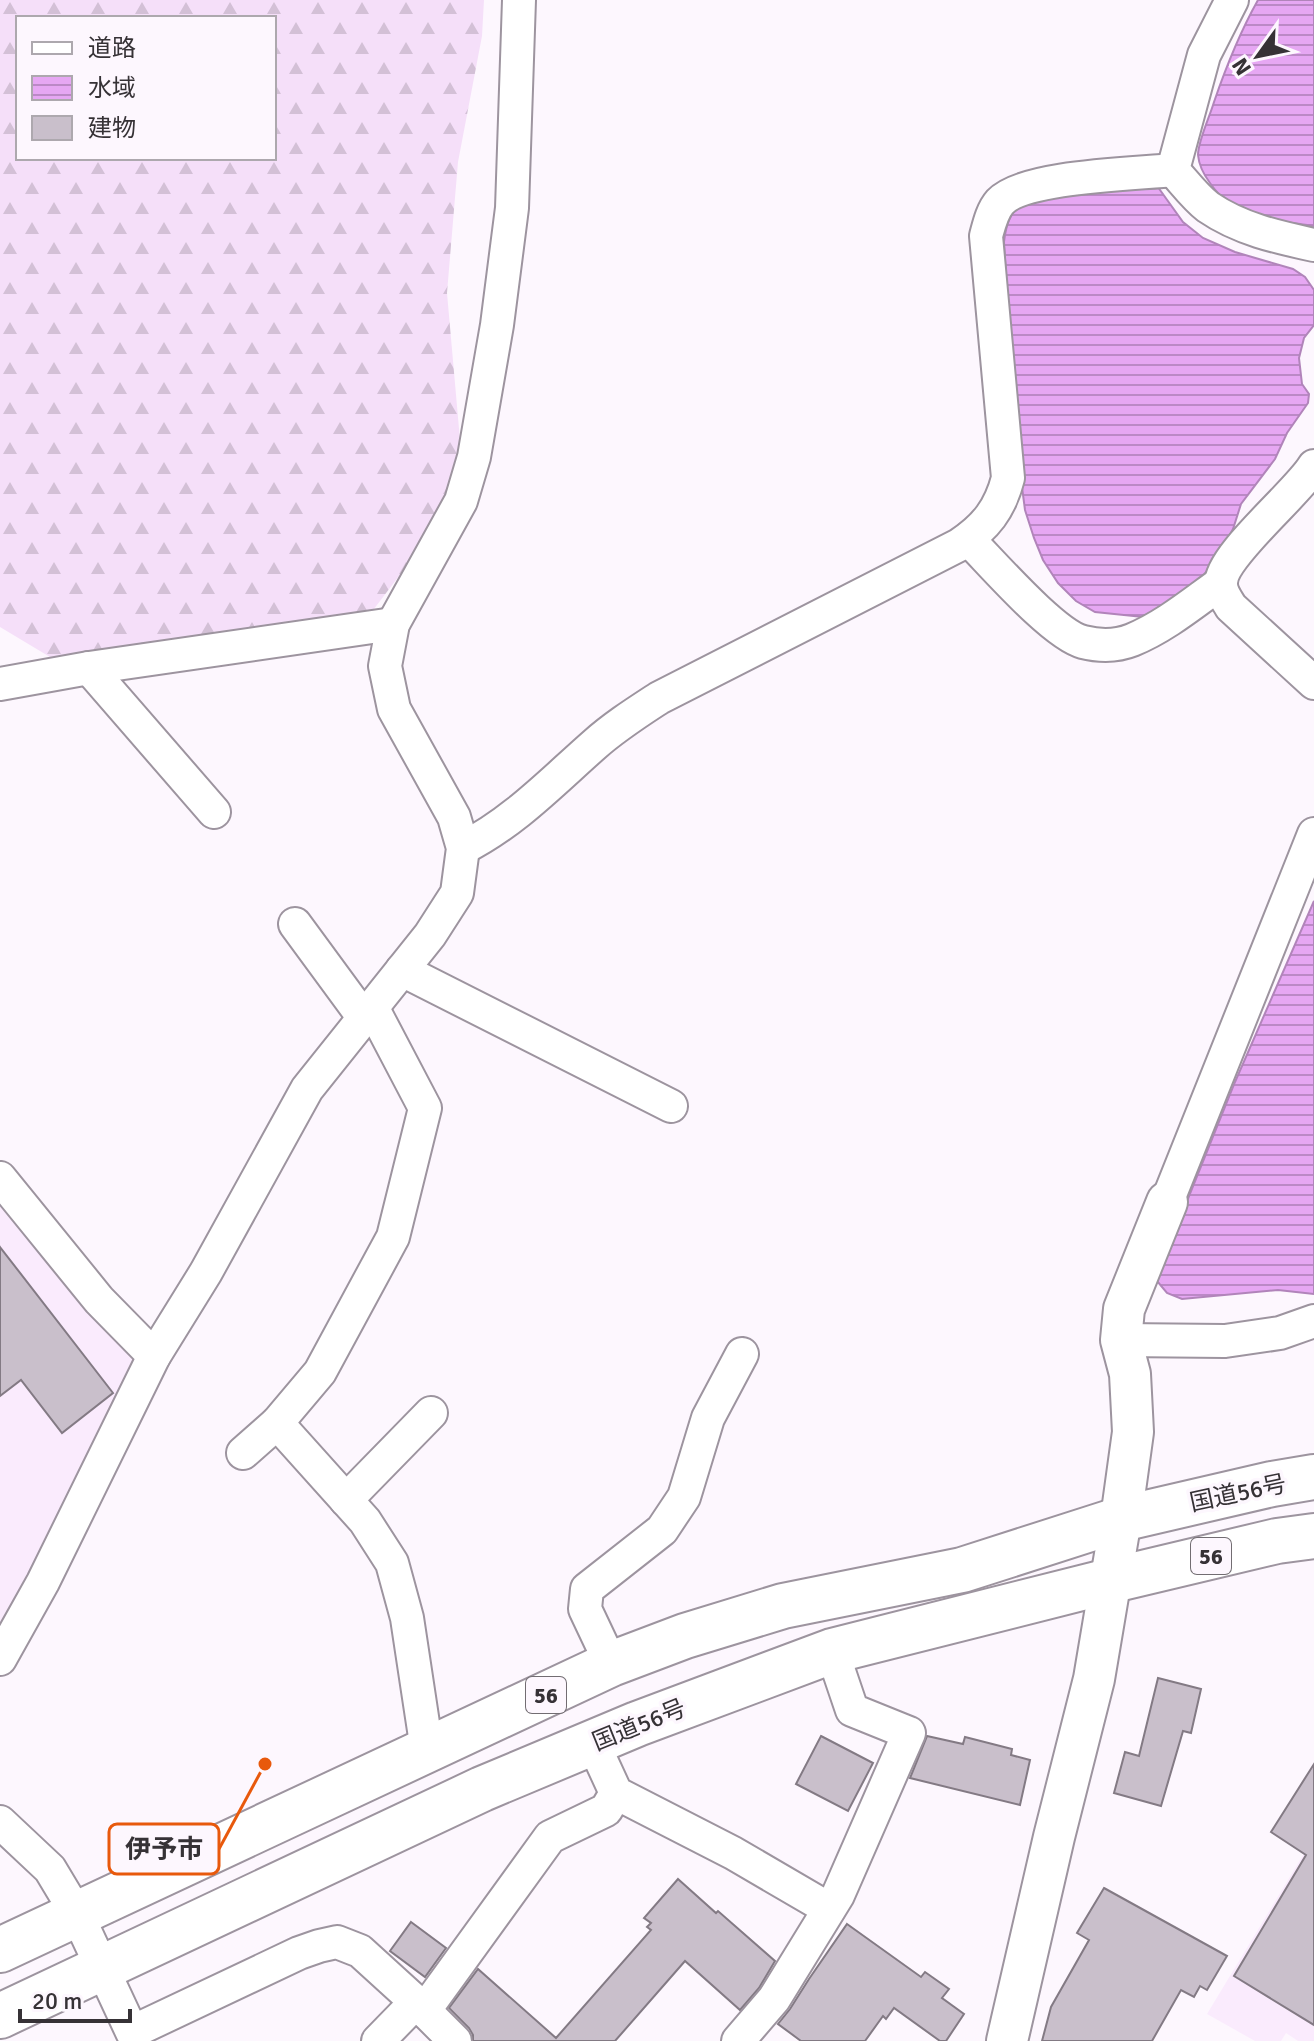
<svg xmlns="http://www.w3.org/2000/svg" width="1314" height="2041" viewBox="0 0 1314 2041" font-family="Signika,'Noto Sans JP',sans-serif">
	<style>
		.built { fill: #faebfd }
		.forest { fill: url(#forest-firs); fill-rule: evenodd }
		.water { fill: url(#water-rules); stroke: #b184ba; stroke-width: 2 }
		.building { fill: #c9bfcb; stroke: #837a84; stroke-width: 2 }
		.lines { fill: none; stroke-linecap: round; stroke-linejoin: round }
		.minor-casing { stroke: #9d949f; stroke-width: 36 }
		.tertiary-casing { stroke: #9d949f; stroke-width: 44 }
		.trunk-casing { stroke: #9d949f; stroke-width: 48 }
		.minor { stroke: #fff; stroke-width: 32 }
		.tertiary { stroke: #fff; stroke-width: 40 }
		.trunk { stroke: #fff; stroke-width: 44 }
		.labels { text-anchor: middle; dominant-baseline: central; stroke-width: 7; stroke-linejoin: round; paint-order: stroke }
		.shield { fill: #fdf7fe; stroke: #726d72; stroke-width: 2 }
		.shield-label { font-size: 22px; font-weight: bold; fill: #363236 }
		.street-label { font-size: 24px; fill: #363236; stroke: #fdf7fe }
		.leader { fill: none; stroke: #e8590c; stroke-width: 3 }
		.callout-dot { fill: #e8590c; stroke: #fdf7fe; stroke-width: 3 }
		.callout { fill: #fdf7fe; stroke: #e8590c; stroke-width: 3 }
		.callout-label { font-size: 26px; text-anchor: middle; font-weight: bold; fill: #363236 }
	</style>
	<defs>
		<pattern id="forest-firs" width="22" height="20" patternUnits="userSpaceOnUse" patternTransform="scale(2)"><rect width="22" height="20" fill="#f5dff9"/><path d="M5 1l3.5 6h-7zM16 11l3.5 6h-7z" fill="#d3c0d6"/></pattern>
		<pattern id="water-rules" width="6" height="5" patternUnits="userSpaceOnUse" patternTransform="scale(2)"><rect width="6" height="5" fill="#e6a7f3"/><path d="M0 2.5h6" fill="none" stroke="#bb89c6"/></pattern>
	</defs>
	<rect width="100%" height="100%" fill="#fdf7fe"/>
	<g class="built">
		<polygon points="0,1189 135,1356 50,1539 0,1635"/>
		<polygon points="1314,1837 1314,2041 1298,2041 1286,2033 1281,2041 1255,2041 1207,2014"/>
	</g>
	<path class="forest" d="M0,0h484l-2,36 -24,126 -11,131 13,147 -14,56 -34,63 -48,63 -309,38 -55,-33zM18,18h256v140h-256z"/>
	<g class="water">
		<path d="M1258,0h56v226c-40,-6 -79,-6 -104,-43 -6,-8 -11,-17 -12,-28 0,-14 12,-39 16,-53 12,-35 26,-70 44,-102z"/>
		<path d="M1155,183l28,39 20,16 32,14 58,17 12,8 9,13v35l-10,13 -5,20 3,26 7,10 -1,9 -21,30 -12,26 -34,45 -8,25 -12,23 -18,24 -19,19 -41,22 -48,-5 -19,-11 -18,-18 -15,-23 -9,-22 -9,-28 -5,-38 -9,-112 -7,-118c2,-18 6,-29 20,-42z"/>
		<polygon points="1314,901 1314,1294 1278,1290 1182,1299 1167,1293 1157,1281 1165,1256 1235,1082"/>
	</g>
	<g class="building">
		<polygon points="0,1247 113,1393 62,1433 21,1380 0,1396"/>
		<polygon points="1158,1678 1201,1689 1191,1733 1183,1731 1161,1806 1114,1793 1125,1752 1139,1756"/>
		<polygon points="821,1736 873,1763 848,1811 796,1784"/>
		<polygon points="927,1736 963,1744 965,1737 1012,1749 1011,1755 1030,1760 1020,1805 910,1778"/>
		<polygon points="1314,1764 1314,2025 1234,1976 1306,1855 1271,1832"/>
		<polygon points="678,1879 716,1913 718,1911 775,1961 759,1988 740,2010 685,1961 615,2041 473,2041 473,2035 469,2028 449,2008 478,1969 556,2038 651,1930 647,1927 651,1923 644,1918"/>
		<polygon points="1104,1888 1227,1956 1207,1990 1200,1986 1194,1997 1181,1990 1152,2041 1042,2041 1051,2007 1089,1940 1077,1933"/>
		<polygon points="411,1922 446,1948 425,1977 390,1951"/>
		<polygon points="847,1924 921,1977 925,1972 949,1989 942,1998 964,2014 946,2041 940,2041 894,2008 886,2019 883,2016 865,2041 801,2041 778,2024 790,2009 809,1979"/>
	</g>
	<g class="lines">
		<g class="minor-casing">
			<g id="minor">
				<path d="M1232,0l-28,55 -31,115c11,12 22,27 35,37 32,22 69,30 106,38"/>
				<path d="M1314,466c-16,27 -94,90 -93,118 0,9 6,16 10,23l83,76"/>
				<path d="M968,539c24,24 85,95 115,103 16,4 34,4 49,-2 32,-13 61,-37 89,-57"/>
				<polyline points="89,668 214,812"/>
				<polyline points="0,684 89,668 393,624"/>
				<path d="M463,848c50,-25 89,-66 131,-103 20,-18 42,-32 65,-47l300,-153c27,-18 41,-36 49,-67l-22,-242c3,-11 6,-25 14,-34 24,-26 136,-28 173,-32"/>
				<polyline points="295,924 364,1018"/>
				<polyline points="402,970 671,1106"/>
				<polyline points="0,1178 99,1300 154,1356"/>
				<polyline points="1167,1202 1314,834"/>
				<polyline points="1121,1340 1225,1341 1280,1333 1314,1321"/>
				<polyline points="277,1423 365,1521 392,1563 407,1618 427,1750"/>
				<polyline points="243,1453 277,1423 320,1372 393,1237 425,1108 372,1007"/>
				<polyline points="346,1500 431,1413"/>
				<polyline points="0,1659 43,1582 154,1356 206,1272 307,1089 430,935 457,893 463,848 454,817 394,709 385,666 393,624 461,501 474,457 497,325 512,208 519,0"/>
				<polyline points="611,1664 585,1609 587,1589 662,1530 684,1497 708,1418 742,1354"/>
				<polyline points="593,1743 616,1793 733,1853 829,1909"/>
				<polyline points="0,1822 50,1869 77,1914 132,2032 299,1953 319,1946 337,1942 360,1951 416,2002 455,2041"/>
				<polyline points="424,2011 550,1837 606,1810 616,1793"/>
				<polyline points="378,2041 416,2002"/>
				<polyline points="738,2041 774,1999 838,1895 909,1733 852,1710 832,1651"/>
			</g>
		</g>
		<g class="tertiary-casing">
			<polyline id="tertiary" points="1007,2041 1054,1837 1094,1679 1121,1519 1133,1432 1130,1374 1121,1340 1124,1309 1167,1202"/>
		</g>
		<g class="trunk-casing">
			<g id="trunk">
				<polyline points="0,1950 611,1664 685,1636 783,1606 962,1570 1121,1519 1272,1484 1314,1477"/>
				<polyline points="0,2016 482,1789 637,1724 832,1651 1109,1581 1277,1541 1314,1536"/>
			</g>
		</g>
		<use href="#minor" class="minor"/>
		<use href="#tertiary" class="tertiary"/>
		<use href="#trunk" class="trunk"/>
	</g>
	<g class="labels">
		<g class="shield">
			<rect x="1191" y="1538" width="40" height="36" rx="6"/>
			<rect x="526" y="1677" width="40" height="36" rx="6"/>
		</g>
		<g class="shield-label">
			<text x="1211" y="1556">56</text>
			<text x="546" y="1695">56</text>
		</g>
		<g class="street-label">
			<text transform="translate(1238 1493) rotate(-12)">国道56号</text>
			<text transform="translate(639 1725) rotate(-22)">国道56号</text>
		</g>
	</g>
	<path class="leader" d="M265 1764L219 1849"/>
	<circle class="callout-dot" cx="265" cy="1764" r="8"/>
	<rect class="callout" x="109" y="1824" width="110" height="50" rx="8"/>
	<g class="callout-label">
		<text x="164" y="1858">伊予市</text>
	</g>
	<rect x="16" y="16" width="260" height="144" fill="#fdf7fe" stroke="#ada8ae" stroke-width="2"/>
	<rect x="32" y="42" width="40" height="12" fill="#ffffff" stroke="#ada8ae" stroke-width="2"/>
	<text x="88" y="56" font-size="24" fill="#363236">道路</text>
	<rect x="32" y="76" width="40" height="24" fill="url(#water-rules)" stroke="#ada8ae" stroke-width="2"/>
	<text x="88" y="96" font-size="24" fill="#363236">水域</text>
	<rect x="32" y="116" width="40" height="24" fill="#c9bfcb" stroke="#ada8ae" stroke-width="2"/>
	<text x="88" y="136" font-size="24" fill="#363236">建物</text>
	<g transform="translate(1258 56) rotate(237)" stroke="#fdf7fe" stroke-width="6" paint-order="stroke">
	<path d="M0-6L14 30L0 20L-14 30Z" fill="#363236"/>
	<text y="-12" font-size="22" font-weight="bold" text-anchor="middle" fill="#363236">N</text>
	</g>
	<path d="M20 2009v12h110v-12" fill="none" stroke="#363236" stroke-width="4"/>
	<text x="32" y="2009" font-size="24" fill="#363236" stroke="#fdf7fe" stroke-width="6" paint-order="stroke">20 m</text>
</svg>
